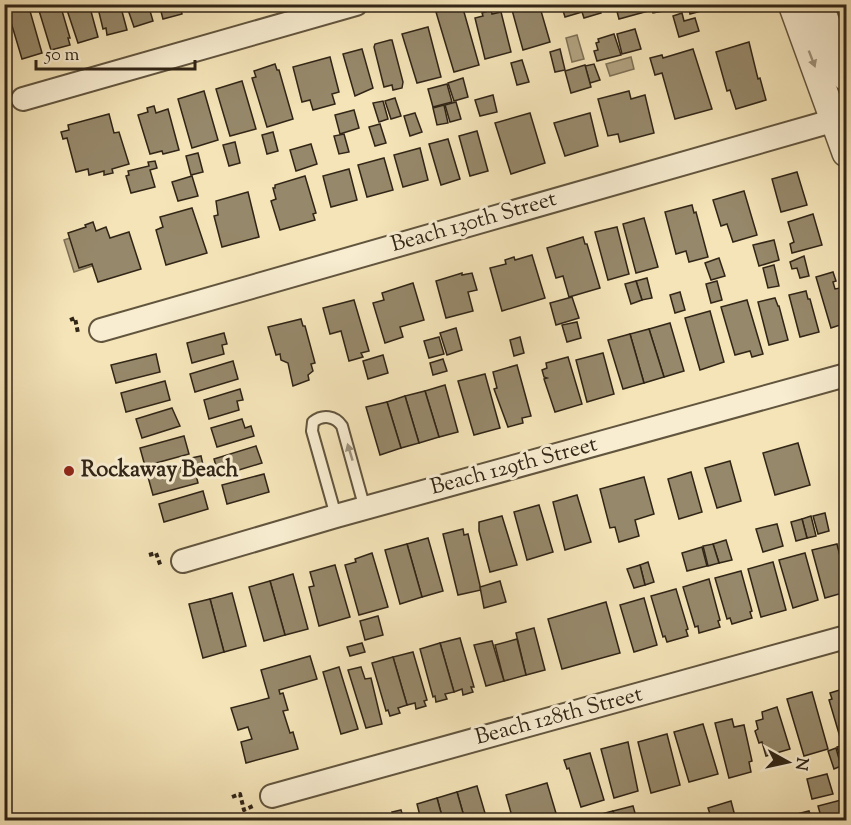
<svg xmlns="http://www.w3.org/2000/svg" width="851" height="825" viewBox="0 0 851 825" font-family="'Sorts Mill Goudy',serif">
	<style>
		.water { fill: #b2a381; stroke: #7e7156; stroke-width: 1.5 }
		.building { fill: #96886a; stroke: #312516; stroke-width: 1.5 }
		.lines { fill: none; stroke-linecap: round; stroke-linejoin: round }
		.service-casing { stroke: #62553e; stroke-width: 14 }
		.minor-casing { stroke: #62553e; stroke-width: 26 }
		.tertiary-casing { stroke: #62553e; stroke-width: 30 }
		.path { stroke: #312516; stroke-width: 4; stroke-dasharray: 4.5 3; stroke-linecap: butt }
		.service { stroke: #f8edd1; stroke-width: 10 }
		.minor { stroke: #f8edd1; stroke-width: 22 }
		.tertiary { stroke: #f8edd1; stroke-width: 27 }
		.oneway { fill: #9e937d }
		.poi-dot { fill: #8f2418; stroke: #f8edd1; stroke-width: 2 }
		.labels { text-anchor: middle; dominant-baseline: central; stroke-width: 6; stroke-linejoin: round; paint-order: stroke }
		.street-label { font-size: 22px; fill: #312516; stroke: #f8edd1 }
		.poi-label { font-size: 22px; font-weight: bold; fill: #312516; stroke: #f8edd1; text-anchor: start }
	</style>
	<rect width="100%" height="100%" fill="#f4e4b8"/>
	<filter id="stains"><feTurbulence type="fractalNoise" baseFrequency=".00333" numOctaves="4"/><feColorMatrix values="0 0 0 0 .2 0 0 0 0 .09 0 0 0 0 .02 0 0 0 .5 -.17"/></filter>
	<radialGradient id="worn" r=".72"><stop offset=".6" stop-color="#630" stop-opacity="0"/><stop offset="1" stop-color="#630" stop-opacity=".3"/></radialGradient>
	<g class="water">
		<polygon points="577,35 584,59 572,62 566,38"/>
		<polygon points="631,57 634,69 610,76 606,64"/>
		<polygon points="82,234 92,266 74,272 64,240"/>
	</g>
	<g class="building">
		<polygon points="21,4 28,4 42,53 22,59 7,9"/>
		<polygon points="37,4 60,4 70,38 68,38 70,45 51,50"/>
		<polygon points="65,4 89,4 98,37 78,43"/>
		<polygon points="97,4 120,4 127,30 107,35 106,28 103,29"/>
		<polygon points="126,4 148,4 153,21 134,27"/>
		<polygon points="159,4 180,4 182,14 163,19"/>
		<polygon points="513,4 539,4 550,42 523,50 512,10 514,9"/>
		<polygon points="561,4 601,4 601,7 599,7 601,13 584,18 582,12 565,17"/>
		<polygon points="615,4 663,4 664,11 653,13 652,10 619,19"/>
		<polygon points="688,4 716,4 716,7 690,14"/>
		<polygon points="462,5 479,65 454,72 436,12"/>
		<polygon points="491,10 492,14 501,12 511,52 485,59 475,18 483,16 482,13"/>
		<polygon points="682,13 684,21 695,18 699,31 679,37 673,16"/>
		<polygon points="428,27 441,77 417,83 402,34"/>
		<polygon points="635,29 641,49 622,54 617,34"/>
		<polygon points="614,34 621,55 597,61 594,51 598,50 596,43 599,42 598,39"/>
		<polygon points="390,40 392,40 403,82 402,88 393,90 392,85 384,87 374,47 375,44"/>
		<polygon points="749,42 758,79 760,78 766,100 736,109 730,90 727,91 716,52"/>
		<polygon points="362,49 373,88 355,96 343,54"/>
		<polygon points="560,49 565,70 555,72 550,52"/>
		<polygon points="693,49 712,109 675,119 662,73 655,75 650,58 662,55 663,58"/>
		<polygon points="330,57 339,92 332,94 335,104 313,110 310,100 302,102 293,67"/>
		<polygon points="522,60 529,82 517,85 511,63"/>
		<polygon points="275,64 277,70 279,70 293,119 267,127 252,78 256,77 254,71"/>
		<polygon points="594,64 600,80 590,83 585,66"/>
		<polygon points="585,65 591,87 571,93 565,71"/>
		<polygon points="463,78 468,97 454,101 448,83"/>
		<polygon points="242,81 256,129 230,136 216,89"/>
		<polygon points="447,84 452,102 433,107 428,89"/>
		<polygon points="204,91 218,140 192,148 178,99"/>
		<polygon points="629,91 631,99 645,95 654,133 620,142 618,134 608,136 598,99"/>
		<polygon points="493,95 497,112 480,116 475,100"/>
		<polygon points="395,98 401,116 391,119 385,101"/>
		<polygon points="383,101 388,119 379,122 373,103"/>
		<polygon points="456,102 461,119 450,122 445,105"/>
		<polygon points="444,105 448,123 437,125 433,108"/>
		<polygon points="154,106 156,113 168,109 179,150 163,154 162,151 150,154 138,115 148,112 147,108"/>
		<polygon points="354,110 359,128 340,134 335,115"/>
		<polygon points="415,113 422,132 410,136 404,116"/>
		<polygon points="530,113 545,163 511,174 495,123"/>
		<polygon points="590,113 598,146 565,156 554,123"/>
		<polygon points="109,114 114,133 119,132 129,164 112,169 113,173 104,175 104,171 89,175 88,169 76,172 67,138 63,139 61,132 69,130 68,125"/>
		<polygon points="380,124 386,143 375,146 369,127"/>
		<polygon points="477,131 488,171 470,176 459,136"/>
		<polygon points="273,132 278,151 267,154 262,135"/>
		<polygon points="344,134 349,152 339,154 334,136"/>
		<polygon points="448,139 460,179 441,185 429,144"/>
		<polygon points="235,142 240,163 229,166 223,145"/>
		<polygon points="311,144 317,164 296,171 290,150"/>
		<polygon points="420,148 428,180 403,187 394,155"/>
		<polygon points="198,153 203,172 191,175 186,156"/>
		<polygon points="384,158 393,190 367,197 358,165"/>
		<polygon points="155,161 157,168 150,170 155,187 131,193 126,176 129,175 128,171 149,166 148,162"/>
		<polygon points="349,169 357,200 331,207 323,176"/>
		<polygon points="797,172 807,205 781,212 772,179"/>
		<polygon points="192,176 198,196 178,201 172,182"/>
		<polygon points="305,176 316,213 313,214 315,220 280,230 271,201 276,199 273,188 275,188 275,185"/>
		<polygon points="744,191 757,235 733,242 727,224 721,226 713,200"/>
		<polygon points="248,192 259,237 222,247 214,216 218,215 216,201"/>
		<polygon points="692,205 694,213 696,212 708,257 689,262 686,251 676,254 665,212"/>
		<polygon points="192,208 207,253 166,265 156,230 163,227 160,217"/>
		<polygon points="813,214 822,245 792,253 790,244 794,242 788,222"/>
		<polygon points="644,218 658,267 636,273 623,224"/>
		<polygon points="93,222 96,231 106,227 110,238 129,232 141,269 98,282 92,264 79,268 68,233 86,227 85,225"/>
		<polygon points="617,227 629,274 608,280 595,232"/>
		<polygon points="583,237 585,244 587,244 600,288 569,297 563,276 556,278 547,248"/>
		<polygon points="774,240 779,260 759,266 753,245"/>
		<polygon points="532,255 545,298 502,311 490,268 506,264 505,260 514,257 515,260"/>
		<polygon points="804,256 809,276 800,278 797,268 792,269 790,262"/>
		<polygon points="719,258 725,276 711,280 705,263"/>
		<polygon points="774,265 779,286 768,288 763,268"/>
		<polygon points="833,272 836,281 833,282 835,289 840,288 846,304 846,323 831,328 816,277"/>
		<polygon points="462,273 462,275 472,273 477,290 468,292 473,311 446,318 436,281"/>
		<polygon points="647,278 652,298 642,300 636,281"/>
		<polygon points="636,281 642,300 631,304 625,284"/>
		<polygon points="717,281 722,300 711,303 706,284"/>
		<polygon points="413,283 424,320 400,327 403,337 385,343 373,303 384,300 382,293"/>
		<polygon points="806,291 808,299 810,299 819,332 800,337 789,295"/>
		<polygon points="680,292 685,310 675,313 670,295"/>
		<polygon points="572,297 579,318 556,325 550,303"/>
		<polygon points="775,298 778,306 779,306 788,340 769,345 758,302"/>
		<polygon points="354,300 369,351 361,353 363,357 349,361 341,331 330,334 323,308"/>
		<polygon points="747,300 763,354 752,357 750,351 735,355 721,307"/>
		<polygon points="710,311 724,362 700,370 685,318"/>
		<polygon points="301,319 303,326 305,326 315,363 311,364 313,371 308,375 309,380 293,386 288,363 281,360 280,354 276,355 268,327"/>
		<polygon points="577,322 581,338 567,342 562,325"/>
		<polygon points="670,323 684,371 664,377 649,329"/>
		<polygon points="456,328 462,350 447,355 440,333"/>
		<polygon points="649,329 664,377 644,383 630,334"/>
		<polygon points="224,333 227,344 222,345 224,354 192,363 187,343"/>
		<polygon points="630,334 644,383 623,389 608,340"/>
		<polygon points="439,337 444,354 429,358 424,341"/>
		<polygon points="520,337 524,353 514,356 510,340"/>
		<polygon points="603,353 614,394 587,402 576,360"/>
		<polygon points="156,354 160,372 116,383 111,365"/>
		<polygon points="383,355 388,373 368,379 363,361"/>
		<polygon points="568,357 582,404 555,412 544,379 547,378 544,377 542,370 547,368 546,363"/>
		<polygon points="443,359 447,371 433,375 430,363"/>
		<polygon points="233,361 238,379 195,392 190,374"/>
		<polygon points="517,365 531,416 522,418 523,423 508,427 494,389 497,388 493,372"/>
		<polygon points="485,374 500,428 474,435 458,381"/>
		<polygon points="165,381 170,400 126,412 121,393"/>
		<polygon points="445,385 458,432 439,437 425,391"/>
		<polygon points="240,389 243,400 237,401 239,410 209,419 204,400"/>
		<polygon points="425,391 439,437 419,443 405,396"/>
		<polygon points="405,396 419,443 401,448 387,402"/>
		<polygon points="387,402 401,448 380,455 366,407"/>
		<polygon points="172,408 180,426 142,438 136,419"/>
		<polygon points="242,419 245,428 251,426 254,436 217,447 211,428"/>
		<polygon points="184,436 189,454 145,466 140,448"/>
		<polygon points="798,443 810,485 775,495 763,453"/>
		<polygon points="256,446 262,463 219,476 214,459"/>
		<polygon points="201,456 203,465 194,467 198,483 153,495 148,477 193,464 191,458"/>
		<polygon points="730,461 741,501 717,508 705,468"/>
		<polygon points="691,472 702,512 679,519 668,479"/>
		<polygon points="264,474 269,492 227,504 222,485"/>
		<polygon points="644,477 654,514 635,520 639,536 619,542 615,527 610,528 600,489"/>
		<polygon points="203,491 208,509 164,522 159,504"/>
		<polygon points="577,495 591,542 565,550 553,502"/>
		<polygon points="539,505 553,552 527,560 514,512"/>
		<polygon points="825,513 829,531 818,534 813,516"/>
		<polygon points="502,516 517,565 490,572 479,531 479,522"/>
		<polygon points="811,516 816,536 807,538 802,519"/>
		<polygon points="802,519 807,538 796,541 791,522"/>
		<polygon points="777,524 783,546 763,552 756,529"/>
		<polygon points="463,529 464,535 468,534 481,590 458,595 443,534"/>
		<polygon points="428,538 443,591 422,597 407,544"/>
		<polygon points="726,540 732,560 719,563 713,544"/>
		<polygon points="407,544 422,597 400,604 385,550"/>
		<polygon points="713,544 719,563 708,566 703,546"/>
		<polygon points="837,544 846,580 846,592 825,598 812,550"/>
		<polygon points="702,547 707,566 687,571 682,553"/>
		<polygon points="372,553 388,607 359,615 345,565 356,562 355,559"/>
		<polygon points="805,553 818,600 793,608 779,560"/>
		<polygon points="648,562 654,582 645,585 640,565"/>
		<polygon points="773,562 786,610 761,617 748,569"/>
		<polygon points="335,565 350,617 319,626 309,587 314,586 310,572"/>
		<polygon points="640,565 645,585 634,588 627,569"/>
		<polygon points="741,571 752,611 750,612 752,618 732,624 730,618 727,619 715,578"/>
		<polygon points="293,574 308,629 285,635 270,581"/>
		<polygon points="709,579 720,620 718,621 720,627 699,633 698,626 695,627 683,587"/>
		<polygon points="270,581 285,635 264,641 249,587"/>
		<polygon points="500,581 506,602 484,608 480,587"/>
		<polygon points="676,589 688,629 686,630 688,636 667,642 665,636 663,637 651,596"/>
		<polygon points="232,593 246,646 224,652 210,599"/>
		<polygon points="644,598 657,645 634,652 620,605"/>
		<polygon points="210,599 224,652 203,658 189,604"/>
		<polygon points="606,602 620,653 562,669 548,619"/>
		<polygon points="378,616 383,635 365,640 360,621"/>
		<polygon points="534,628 545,670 526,675 516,633"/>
		<polygon points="460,638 474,687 471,687 473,692 463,695 462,689 454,692 440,643"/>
		<polygon points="517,639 526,675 504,681 495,645"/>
		<polygon points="492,641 504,681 486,686 474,645"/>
		<polygon points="362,643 365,652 350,656 347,647"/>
		<polygon points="440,643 454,692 445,694 447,699 436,702 435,696 433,697 420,649"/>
		<polygon points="413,652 427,700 424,701 426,706 416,709 415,703 407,705 393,657"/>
		<polygon points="310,656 317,679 279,690 280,694 283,693 288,710 283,711 290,733 293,732 298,749 246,763 241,742 252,739 248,727 238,730 231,708 269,698 261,670"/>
		<polygon points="393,657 407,705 398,708 400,713 390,716 388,710 386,711 372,663"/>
		<polygon points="339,667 358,729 341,734 323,672"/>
		<polygon points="361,667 365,679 371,678 382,724 366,728 348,670"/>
		<polygon points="846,688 846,735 840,737 829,700 832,699 830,693"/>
		<polygon points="812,692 828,749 804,756 787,699"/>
		<polygon points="777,707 790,749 766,756 762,742 759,743 755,731 758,729 756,721 763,719 762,712"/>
		<polygon points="732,719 734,727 744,725 752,761 749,762 751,772 729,778 715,723"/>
		<polygon points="703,724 718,774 689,782 674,732"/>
		<polygon points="667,734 680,785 651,793 638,742"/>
		<polygon points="628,742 638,791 614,798 601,749"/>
		<polygon points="845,745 846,763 842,764 837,747"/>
		<polygon points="836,748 841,766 834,769 828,751"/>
		<polygon points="590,753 604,800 581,807 569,768 567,769 564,760"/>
		<polygon points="827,774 833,794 812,799 807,779"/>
		<polygon points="547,783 558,820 513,820 506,795"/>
		<polygon points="477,786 487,820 465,820 457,792"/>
		<polygon points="457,792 465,820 443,820 437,798"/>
		<polygon points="437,798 443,820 421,820 417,804"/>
		<polygon points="845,799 846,820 822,820 818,806"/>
		<polygon points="731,801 736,820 712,820 708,808"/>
		<polygon points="633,806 637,820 616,820 613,811"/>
		<polygon points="401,810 404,820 384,820 394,817 392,812"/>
		<polygon points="613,811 616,820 595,820 594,816"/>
		<polygon points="809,811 812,820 786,820 785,817"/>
	</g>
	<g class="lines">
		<g class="service-casing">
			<path id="service" d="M336,516l-24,-85 1,-9c10,-8 22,-6 29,4l23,83"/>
		</g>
		<g class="minor-casing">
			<g id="minor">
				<polyline points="23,99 356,4"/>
				<polyline points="101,330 846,117"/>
				<polyline points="183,561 336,516 846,375"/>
				<polyline points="272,796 846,637"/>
			</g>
		</g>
		<g class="tertiary-casing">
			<g id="tertiary">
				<polyline points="792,4 846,153"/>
				<polyline points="819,4 846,77"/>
			</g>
		</g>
		<g class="path">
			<polyline points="70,320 75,318 78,333"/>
			<polyline points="149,555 156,553 161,567"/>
			<polyline points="232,797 240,794 244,810 255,805"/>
		</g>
		<use href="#service" class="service"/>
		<use href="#minor" class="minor"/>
		<use href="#tertiary" class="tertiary"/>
	</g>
	<defs><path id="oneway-solid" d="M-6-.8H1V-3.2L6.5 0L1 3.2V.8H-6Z" transform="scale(1.5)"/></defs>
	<g class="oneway">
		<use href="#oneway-solid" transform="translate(812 59) rotate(69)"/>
		<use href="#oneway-solid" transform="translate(350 452) rotate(-107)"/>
	</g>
	<circle class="poi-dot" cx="69" cy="471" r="6"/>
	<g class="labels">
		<g class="street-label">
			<text transform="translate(474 223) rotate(-16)">Beach 130th Street</text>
			<text transform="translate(514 467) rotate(-15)">Beach 129th Street</text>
			<text transform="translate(559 717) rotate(-15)">Beach 128th Street</text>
		</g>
		<g class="poi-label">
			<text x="81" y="471">Rockaway Beach</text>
		</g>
	</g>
	<rect width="851" height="825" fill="none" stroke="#f4e4b8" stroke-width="24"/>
	<rect x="6" y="6" width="839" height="813" fill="none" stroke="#312516" stroke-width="3"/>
	<rect x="12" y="12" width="827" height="801" fill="none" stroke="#312516" stroke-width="1.5"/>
	<g transform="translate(788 762) rotate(98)" stroke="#f8edd1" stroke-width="4.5" paint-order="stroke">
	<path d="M0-4.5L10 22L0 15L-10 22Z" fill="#312516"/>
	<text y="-9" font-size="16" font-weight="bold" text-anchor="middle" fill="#312516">N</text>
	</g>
	<path d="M36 60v9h159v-9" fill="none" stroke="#312516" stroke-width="3"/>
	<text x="45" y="60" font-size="18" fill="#312516" stroke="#f8edd1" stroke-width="4.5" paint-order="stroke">50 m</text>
	<rect width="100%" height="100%" filter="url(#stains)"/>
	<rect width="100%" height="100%" fill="url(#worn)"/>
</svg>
